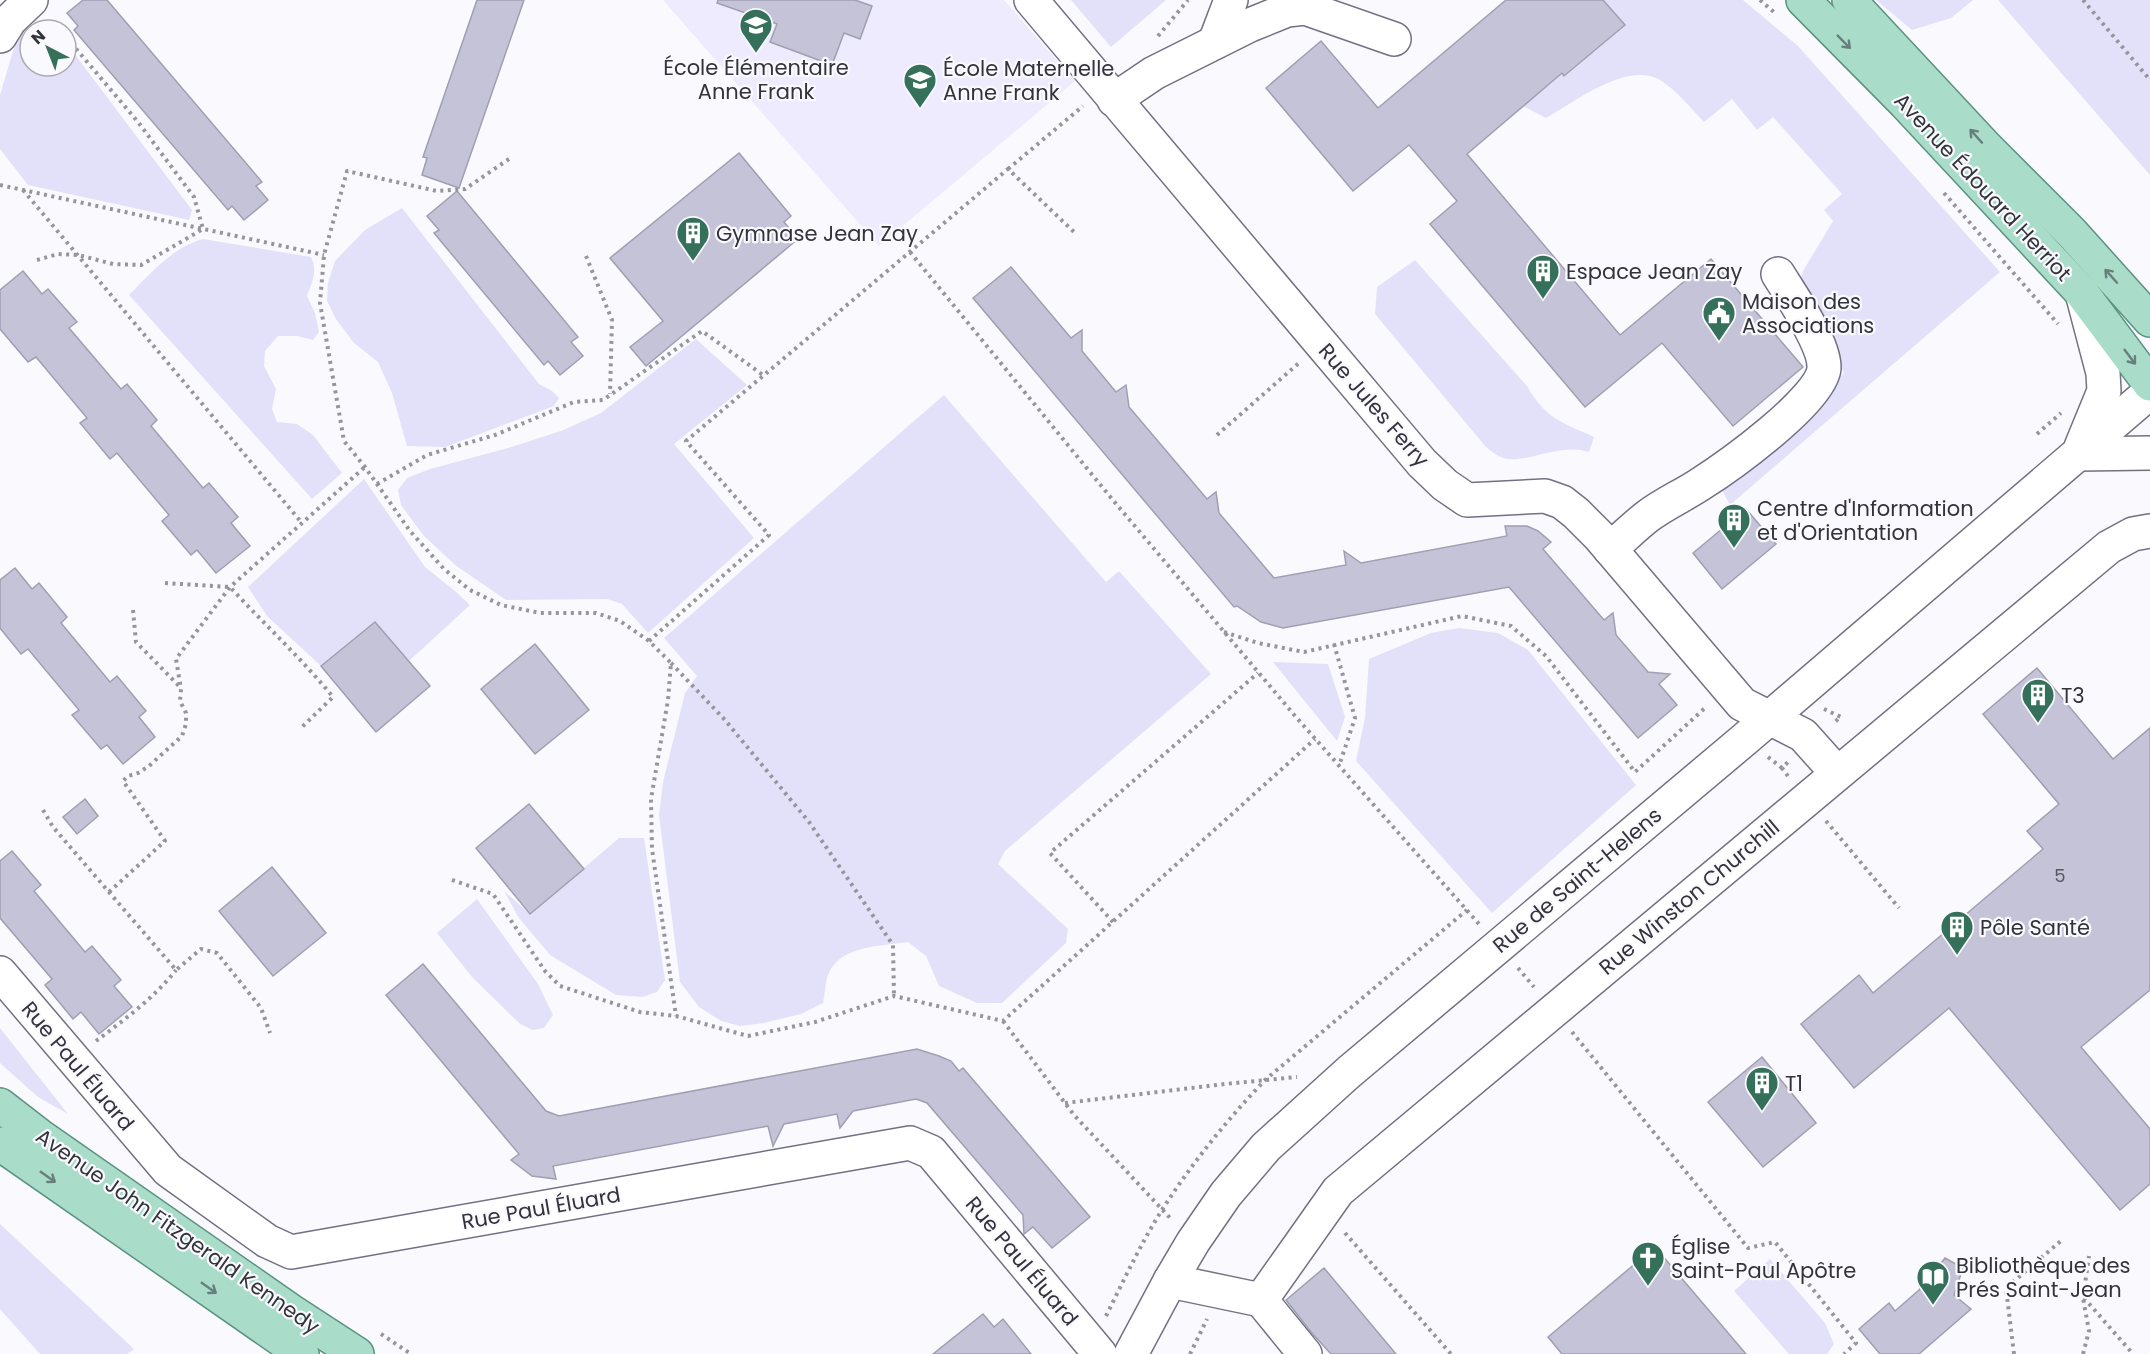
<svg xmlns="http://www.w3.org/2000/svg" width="2150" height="1354" viewBox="0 0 2150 1354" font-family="Poppins,sans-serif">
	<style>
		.built { fill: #edebfd }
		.green { fill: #e3e1fa }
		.building { fill: #c5c3d8; stroke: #a09fb2; stroke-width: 1.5 }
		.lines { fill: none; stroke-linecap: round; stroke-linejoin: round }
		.minor-casing { stroke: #727083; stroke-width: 36 }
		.major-casing { stroke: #5b9281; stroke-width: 36 }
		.path { stroke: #96959c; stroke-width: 4; stroke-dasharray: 3 4.5; stroke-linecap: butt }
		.minor { stroke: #fff; stroke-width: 33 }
		.major { stroke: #aadcca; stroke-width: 33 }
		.oneway { stroke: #697f7b }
		.labels { text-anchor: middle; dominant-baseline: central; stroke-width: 4.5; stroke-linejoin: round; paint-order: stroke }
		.number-label { font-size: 18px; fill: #585762 }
		.poi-label { font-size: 21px; fill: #33333b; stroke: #faf9fe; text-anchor: start }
		.street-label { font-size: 21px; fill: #33333b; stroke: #faf9fe }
	</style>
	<rect width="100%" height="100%" fill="#faf9fe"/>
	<polygon class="built" points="663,0 1004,0 1075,81 879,246"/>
	<g class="green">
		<polygon points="1071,0 1166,0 1111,47"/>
		<path d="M1600,0h143l55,46 202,226 -270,233 -10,-19 70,-58 54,-55 -43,-94 2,-8 30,-50 -9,-11 18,-16 -69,-77 -16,13 -25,-31 -28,23c-13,-13 -27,-32 -44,-42 -33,-19 -84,21 -114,38l-23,-12 39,-33 3,3 59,-50z"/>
		<polygon points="1876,0 1973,0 1951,18 1912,30"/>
		<polygon points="1998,0 2150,0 2150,175"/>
		<polygon points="29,33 30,66 66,66 66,51 76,56 192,210 189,220 28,185 0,149 0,95 16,41"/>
		<polygon points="402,208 539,384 552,391 559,398 554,406 445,447 407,446 392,393 378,362 354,343 336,319 327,301 328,283 335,261 365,230"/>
		<path d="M203,239l108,18c7,14 1,25 -4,39l8,17 4,19 -6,8 -16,-4h-19l-13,15 -1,15 12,23 -4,20 5,13 20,2 16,11 29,38 -30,26 -183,-204c21,-21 44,-48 74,-56z"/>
		<path d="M1415,260l112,126c18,32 34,36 67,51l-5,15c-29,-10 -64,13 -86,6 -6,-2 -12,-7 -17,-11l-111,-133 2,-27z"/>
		<polygon points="696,339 747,385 674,444 754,538 648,633 622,604 607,599 506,600 455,565 424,536 401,505 398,490 407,478 430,469 508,448 561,431 601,413"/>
		<path d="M944,395l162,187 13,-11 92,103 -206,177 -7,13 70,65 -2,14 -64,60h-25l-38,-17 -13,-30 -18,-14c-26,4 -69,3 -80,33 -3,8 -3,19 -5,28l-22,11 -37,9 -24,3 -19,-5 -22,-14 -19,-25 -21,-167 4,-33 22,-89 12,-17 -33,-38z"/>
		<polygon points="364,479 425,567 455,591 470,605 409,661 375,622 321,666 267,616 248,587"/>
		<polygon points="1459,628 1498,633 1528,650 1636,785 1492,913 1356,761 1365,718 1369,659 1431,633"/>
		<polygon points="1273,662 1328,664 1345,717 1337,741"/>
		<polygon points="619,838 644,838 665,980 657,992 642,997 616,995 550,955 519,918 504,891 530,914"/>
		<polygon points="477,899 538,984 553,1015 544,1028 533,1030 520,1024 472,977 437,933"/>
		<polygon points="0,1028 68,1114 38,1097 0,1063"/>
		<polygon points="0,1224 134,1349 127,1354 40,1354 0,1309"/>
		<polygon points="1770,1259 1825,1323 1834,1344 1827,1354 1789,1354 1734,1291"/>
	</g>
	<g class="building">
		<polygon points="83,0 107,0 262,182 256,186 268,200 244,220 232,206 228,210 74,30 78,26 67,13"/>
		<polygon points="477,0 524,0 459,188 422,175 427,158 423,157"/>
		<polygon points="718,0 855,0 872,6 860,39 844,33 832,65 770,42 777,24 717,3"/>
		<polygon points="1506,0 1603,0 1625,25 1564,76 1562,73 1467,154 1620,335 1711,259 1803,367 1733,426 1662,343 1585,407 1430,224 1457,201 1409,145 1353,191 1266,88 1321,41 1378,108"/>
		<polygon points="739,153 791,216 784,222 798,239 646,366 630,347 663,321 610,258"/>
		<polygon points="457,191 578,337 571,342 583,356 560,375 548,361 544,365 434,233 439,230 427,216"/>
		<polygon points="1011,267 1071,338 1082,330 1082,351 1116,392 1126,385 1129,407 1207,499 1216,492 1219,513 1274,578 1346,565 1344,551 1361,563 1507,536 1505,526 1527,526 1538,531 1551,542 1543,549 1604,620 1613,613 1616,635 1648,672 1670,674 1659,684 1677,705 1638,738 1509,587 1283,628 1261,622 1237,606 1234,607 973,298"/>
		<polygon points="23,271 42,294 48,289 77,322 69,328 121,389 127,384 157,420 151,426 203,488 209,483 238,517 231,523 250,546 216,573 197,550 191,555 162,521 169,515 117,453 110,459 80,423 87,418 36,357 28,362 0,329 0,290"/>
		<polygon points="1746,509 1776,544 1722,589 1693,553"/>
		<polygon points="15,568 32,589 39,583 67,617 61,623 110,682 117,676 146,711 139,717 155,737 123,764 107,745 101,749 72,715 79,710 28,649 21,654 0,628 0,580"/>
		<polygon points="375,622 430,686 376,732 321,666"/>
		<polygon points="535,644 589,710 535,754 481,689"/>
		<polygon points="2037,668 2113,759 2150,728 2150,990 2081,1047 2150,1129 2150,1184 2120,1210 1949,1008 1854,1088 1801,1024 1859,975 1873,993 2043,849 2027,831 2059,804 1983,714"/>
		<polygon points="85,799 98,816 77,834 63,817"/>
		<polygon points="529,804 584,869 530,914 476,848"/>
		<polygon points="12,851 41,885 34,891 85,952 92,946 121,980 114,986 132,1007 99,1034 81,1012 73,1019 45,985 52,979 0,918 0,861"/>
		<polygon points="272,867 326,933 273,976 219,911"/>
		<polygon points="423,964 546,1111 559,1116 917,1049 939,1056 951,1061 959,1071 963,1068 1090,1217 1052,1248 1033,1227 1024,1234 1023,1215 927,1103 916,1099 853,1111 840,1128 837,1114 784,1124 773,1146 768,1126 553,1166 556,1179 532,1176 511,1160 519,1154 386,995"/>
		<polygon points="1762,1057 1816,1123 1763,1167 1708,1102"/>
		<polygon points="1655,1247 1746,1354 1562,1354 1548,1337"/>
		<polygon points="1945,1258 1963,1268 1954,1295 1971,1309 1919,1354 1880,1354 1859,1329 1889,1303 1895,1311 1919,1290"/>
		<polygon points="1324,1268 1396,1354 1331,1354 1311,1332 1286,1300"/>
		<polygon points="983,1314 994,1327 1003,1319 1031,1354 933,1354"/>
	</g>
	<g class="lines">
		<g class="minor-casing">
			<g id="minor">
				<polyline points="1031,0 1422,463 1445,485 1467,500 1545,496 1562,502 1576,513 1599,536 1742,704 1803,735 1837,773"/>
				<polyline points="0,36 10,20 31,0"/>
				<polyline points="1215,42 1231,0"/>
				<polyline points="1114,100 1154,73 1250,25 1287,10 1305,8 1394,39"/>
				<polyline points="2081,447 2104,391 2103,373 2082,293"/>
				<polyline points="2078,454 2150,453"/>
				<path d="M1610,549c13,-11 25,-23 38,-33 16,-12 34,-20 51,-31 27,-17 123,-85 125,-117 1,-24 -33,-73 -46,-94"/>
				<polyline points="0,973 168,1170 267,1241 291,1252 910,1143 931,1152 1100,1354"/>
				<polyline points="1170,1281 1261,1300 1305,1354"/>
				<polyline points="1261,1300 1338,1191 2109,547 2133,534 2150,531"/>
				<polyline points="1131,1354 1170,1281 1193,1242 1226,1194 1266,1147 1349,1072 1745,739 2150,392"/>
			</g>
		</g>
		<g class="major-casing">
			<g id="major">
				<polyline points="1803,0 1905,103 2082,293 2150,384"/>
				<polyline points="1849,0 1987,148 2072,233 2150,320"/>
				<polyline points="0,1105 40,1136 291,1311 357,1354"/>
				<polyline points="0,1144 302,1354"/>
			</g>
		</g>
		<g class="path">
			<polyline points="1760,0 1775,13"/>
			<polyline points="2083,0 2150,80"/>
			<polyline points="1158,36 1188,0"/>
			<polyline points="509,159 465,189 437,191 347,171 324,255 320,303 344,441 365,467 410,531 444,569 470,590 501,605 540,613 596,613 620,621 649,641 671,663 668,700 651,799 652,849 676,1016"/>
			<polyline points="1008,169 1083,106"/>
			<polyline points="0,185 324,255"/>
			<polyline points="23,190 302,523"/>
			<polyline points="1944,193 2058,324"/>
			<polyline points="910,252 1112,499 1296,717 1479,924"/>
			<polyline points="586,256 612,320 610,394"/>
			<polyline points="37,260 58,254 78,255 113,264 141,265 203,229 194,197 138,122 72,44 66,42"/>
			<polyline points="2037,434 2061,413"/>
			<polyline points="1217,435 1300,362"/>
			<polyline points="377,484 427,455 495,435 574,402 603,400 702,331 763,375"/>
			<path d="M165,583l65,4c34,37 71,71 103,110l-31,30"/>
			<polyline points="133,610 136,642 180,687"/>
			<polyline points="1224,632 1258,643 1304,652 1462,616 1511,626 1546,656 1635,772 1706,707"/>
			<polyline points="649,641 769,535 686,441 1008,169 1074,232"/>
			<polyline points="1334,644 1355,718 1339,766"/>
			<polyline points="671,663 725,720 809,822 893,945 894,996"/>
			<polyline points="1824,709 1841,717 1833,723"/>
			<polyline points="1768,757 1782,768"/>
			<polyline points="1788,776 1782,768 1788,762"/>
			<polyline points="43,810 53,827 176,970 201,949 217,953 261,1008 270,1033"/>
			<polyline points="1826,821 1899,908"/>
			<polyline points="452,880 493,894 545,971 560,986 640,1012 676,1016 748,1036 815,1022 894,996 1003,1021 1315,739"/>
			<polyline points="109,892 165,841 123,781 128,776 138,773 149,766 182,736 186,724 186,713 180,701 181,689 176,659 230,587 365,467"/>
			<polyline points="1113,922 1050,853 1258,673"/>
			<polyline points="1518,968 1534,987"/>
			<polyline points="1003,1021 1074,1115 1172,1220"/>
			<polyline points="1572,1032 1748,1248 1775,1242 1856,1343 1844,1354"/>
			<path d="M96,1041c28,-21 58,-43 80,-71"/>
			<polyline points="1065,1103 1225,1084 1297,1077"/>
			<polyline points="1345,1233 1451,1354"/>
			<polyline points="2084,1298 2133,1354"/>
			<path d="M1106,1316c18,-36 35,-73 56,-106 30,-47 65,-90 103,-130l202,-170"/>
			<polyline points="381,1334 411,1354"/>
			<polyline points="1190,1354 1207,1319"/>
			<polyline points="2014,1354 2006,1288 2062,1240"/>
			<polyline points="2083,1354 2089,1331 2083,1298 2089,1256"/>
		</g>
		<use href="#minor" class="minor"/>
		<use href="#major" class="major"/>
	</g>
	<defs><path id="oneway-shaft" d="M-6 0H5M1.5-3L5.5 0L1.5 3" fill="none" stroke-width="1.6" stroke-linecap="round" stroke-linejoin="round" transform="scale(1.5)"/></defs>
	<g class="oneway">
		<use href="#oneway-shaft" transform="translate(1844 42) rotate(45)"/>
		<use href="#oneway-shaft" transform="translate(1976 136) rotate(-132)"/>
		<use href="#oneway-shaft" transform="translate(2111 276) rotate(-132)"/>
		<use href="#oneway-shaft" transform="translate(2130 357) rotate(53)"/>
		<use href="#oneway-shaft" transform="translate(48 1177) rotate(35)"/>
		<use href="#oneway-shaft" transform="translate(209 1288) rotate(35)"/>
	</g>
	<defs>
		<g id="school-pin" transform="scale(1.725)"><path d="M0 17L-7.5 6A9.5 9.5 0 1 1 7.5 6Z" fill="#34705a" stroke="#faf9fe"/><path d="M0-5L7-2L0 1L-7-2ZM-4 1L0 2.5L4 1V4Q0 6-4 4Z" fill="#fff"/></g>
		<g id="building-pin" transform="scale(1.725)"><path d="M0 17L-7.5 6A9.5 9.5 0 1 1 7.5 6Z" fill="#34705a" stroke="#faf9fe"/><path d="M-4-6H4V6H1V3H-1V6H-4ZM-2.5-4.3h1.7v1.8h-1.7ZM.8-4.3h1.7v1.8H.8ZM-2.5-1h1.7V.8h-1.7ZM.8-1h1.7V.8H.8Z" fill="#fff"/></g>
		<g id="civic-pin" transform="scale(1.725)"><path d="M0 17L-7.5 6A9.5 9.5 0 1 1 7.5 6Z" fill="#34705a" stroke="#faf9fe"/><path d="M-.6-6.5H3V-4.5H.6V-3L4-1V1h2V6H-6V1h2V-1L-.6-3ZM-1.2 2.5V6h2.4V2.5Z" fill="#fff"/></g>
		<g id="church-pin" transform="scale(1.725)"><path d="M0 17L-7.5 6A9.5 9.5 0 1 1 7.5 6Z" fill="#34705a" stroke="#faf9fe"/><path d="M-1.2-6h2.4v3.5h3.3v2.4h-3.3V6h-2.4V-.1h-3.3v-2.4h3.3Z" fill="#fff"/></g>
		<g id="library-pin" transform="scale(1.725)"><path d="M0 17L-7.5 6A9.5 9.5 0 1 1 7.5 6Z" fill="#34705a" stroke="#faf9fe"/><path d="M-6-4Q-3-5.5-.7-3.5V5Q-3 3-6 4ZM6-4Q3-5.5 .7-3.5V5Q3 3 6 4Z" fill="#fff"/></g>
	</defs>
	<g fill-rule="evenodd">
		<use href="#school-pin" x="756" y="25"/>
		<use href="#school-pin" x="920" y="80"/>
		<use href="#building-pin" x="693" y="233"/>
		<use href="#building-pin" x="1543" y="271"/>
		<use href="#civic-pin" x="1719" y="313"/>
		<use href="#building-pin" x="1734" y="520"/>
		<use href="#building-pin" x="2038" y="695"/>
		<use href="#building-pin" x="1957" y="927"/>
		<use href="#building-pin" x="1762" y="1083"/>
		<use href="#church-pin" x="1648" y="1258"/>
		<use href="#library-pin" x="1933" y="1277"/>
	</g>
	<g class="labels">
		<g class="number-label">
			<text x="2060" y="875">5</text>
		</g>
		<g class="poi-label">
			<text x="756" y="67" text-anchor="middle">École Élémentaire<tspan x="756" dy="24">Anne Frank</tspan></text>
			<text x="943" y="68">École Maternelle<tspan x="943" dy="24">Anne Frank</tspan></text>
			<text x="716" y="233">Gymnase Jean Zay</text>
			<text x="1566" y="271">Espace Jean Zay</text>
			<text x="1742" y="301">Maison des<tspan x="1742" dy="24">Associations</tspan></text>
			<text x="1757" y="508">Centre d'Information<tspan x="1757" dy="24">et d'Orientation</tspan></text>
			<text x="2061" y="695">T3</text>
			<text x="1980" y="927">Pôle Santé</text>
			<text x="1785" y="1083">T1</text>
			<text x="1671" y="1246">Église<tspan x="1671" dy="24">Saint-Paul Apôtre</tspan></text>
			<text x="1956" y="1265">Bibliothèque des<tspan x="1956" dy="24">Prés Saint-Jean</tspan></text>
		</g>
		<g class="street-label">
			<text transform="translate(1983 187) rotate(47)">Avenue Édouard Herriot</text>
			<text transform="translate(1374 405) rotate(49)">Rue Jules Ferry</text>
			<text transform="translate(1577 880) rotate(-40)">Rue de Saint-Helens</text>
			<text transform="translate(1689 897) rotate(-40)">Rue Winston Churchill</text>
			<text transform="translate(78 1066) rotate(50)">Rue Paul Éluard</text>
			<text transform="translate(541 1208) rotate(-10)">Rue Paul Éluard</text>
			<text transform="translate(178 1231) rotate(35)">Avenue John Fitzgerald Kennedy</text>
			<text transform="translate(1022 1261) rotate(50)">Rue Paul Éluard</text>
		</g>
	</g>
	<g transform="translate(48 48) rotate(318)"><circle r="28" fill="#faf9fe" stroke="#aaaab0" stroke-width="1.5"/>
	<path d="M0-4.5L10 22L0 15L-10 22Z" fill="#34705a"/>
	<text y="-9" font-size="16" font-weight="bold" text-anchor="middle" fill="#33333b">N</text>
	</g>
</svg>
